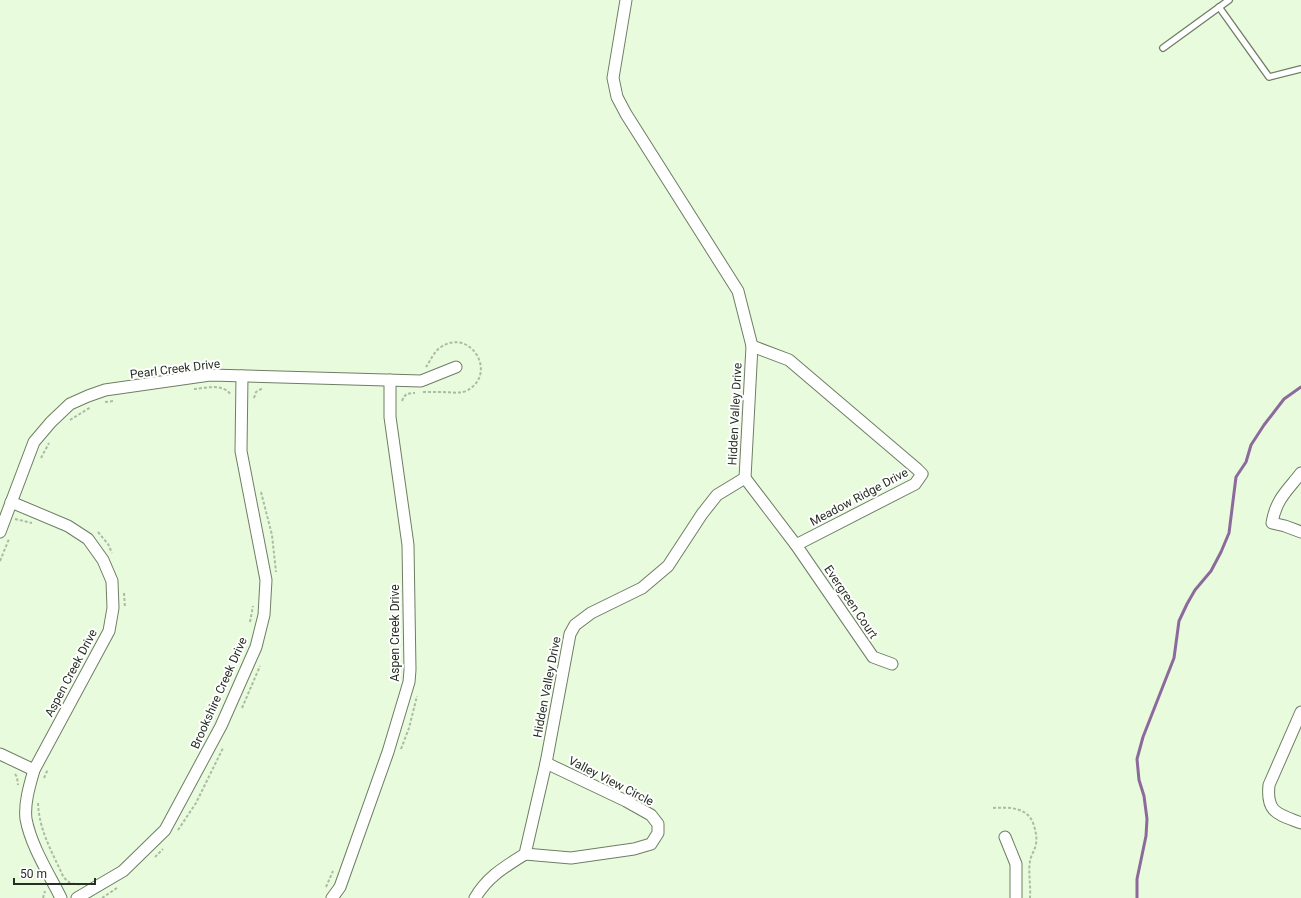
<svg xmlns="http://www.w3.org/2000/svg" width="1301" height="898" viewBox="0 0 1301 898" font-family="Roboto,sans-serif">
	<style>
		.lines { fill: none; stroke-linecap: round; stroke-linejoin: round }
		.stream { stroke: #8c6a9c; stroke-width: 3 }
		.lane-casing { stroke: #6e7e64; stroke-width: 8 }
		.street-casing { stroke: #6e7e64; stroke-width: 13 }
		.path { stroke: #acbba3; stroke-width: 2; stroke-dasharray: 3 2; stroke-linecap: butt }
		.lane { stroke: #fff; stroke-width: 5.5 }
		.street { stroke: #fff; stroke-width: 11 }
		.labels { text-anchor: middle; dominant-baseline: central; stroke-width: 4; stroke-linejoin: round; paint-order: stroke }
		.street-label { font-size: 12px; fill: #272e23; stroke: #fff }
	</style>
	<rect width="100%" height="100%" fill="#e8fbdd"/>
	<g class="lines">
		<polyline class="stream" points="1137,898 1137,879 1146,836 1147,819 1144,796 1139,780 1137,759 1143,737 1174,658 1179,621 1187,604 1195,590 1211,571 1221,552 1229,533 1236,477 1246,462 1251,445 1264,425 1284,399 1301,387"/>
		<g class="lane-casing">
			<g id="lane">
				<polyline points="1219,7 1269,77 1301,69"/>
				<polyline points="1163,48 1229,0"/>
			</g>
		</g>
		<g class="street-casing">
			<g id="street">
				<polyline points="626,0 613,78 617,97 626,114 738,291 752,346 745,478"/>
				<path d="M1301,473c-14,18 -25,26 -29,50l13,3 16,6"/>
				<polyline points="745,478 796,545 915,484 922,474 917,469 789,360 752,346"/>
				<path d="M11,502l57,24 20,13 15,21 9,21 1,27 -4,23 -75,139c-4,14 -10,33 -8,49 5,27 23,55 35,79"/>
				<polyline points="0,532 34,442 51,422 70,404 88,396 105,390 210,375 421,381 456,367"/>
				<polyline points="796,545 873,657 892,664"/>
				<path d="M1301,712l-32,73c-3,28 9,29 32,38"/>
				<polyline points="0,754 34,770"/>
				<polyline points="1005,837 1016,864 1016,898"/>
				<polyline points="525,854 571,858 634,849 651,844 658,833 658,824 651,815 626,801 546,763"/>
				<polyline points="77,898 123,871 165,830 221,726 256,647 264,615 266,580 241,451 242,376"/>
				<polyline points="332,898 340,887 388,752 409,682 410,670 408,545 390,417 390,380"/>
				<path d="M475,898c13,-22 30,-31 50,-44l21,-91 24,-129 5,-9 16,-12 51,-25 26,-22 34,-52 15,-19 28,-17"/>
			</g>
		</g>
		<g class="path">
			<path d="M194,389c12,-1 29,-6 37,6"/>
			<path d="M423,392c6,0 12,0 19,0 8,0 16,2 24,-1 33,-16 5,-64 -25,-44 -7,4 -10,13 -15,20"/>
			<polyline points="254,398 256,392 263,388"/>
			<path d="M402,401c3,-7 5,-8 13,-8"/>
			<polyline points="105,402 114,401"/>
			<polyline points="70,420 91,407"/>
			<polyline points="41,458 49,443"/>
			<polyline points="261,492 272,535 276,572"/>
			<polyline points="15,519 32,523"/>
			<polyline points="98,532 108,544 112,553"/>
			<polyline points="0,561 9,539"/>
			<polyline points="124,593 125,607"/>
			<polyline points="250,622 253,606"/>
			<polyline points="242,708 260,666"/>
			<polyline points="401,749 409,728 417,696"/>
			<polyline points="15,774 17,777 18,785"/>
			<polyline points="44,778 48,769"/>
			<path d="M38,803c1,27 14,49 25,73 4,6 9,9 17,8"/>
			<path d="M993,808c17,-1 36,-1 41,18 2,6 3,12 2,18 -1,6 -5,11 -6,17 -2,12 1,25 0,37"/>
			<polyline points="178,830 196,803 223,748"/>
			<polyline points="155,857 163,849"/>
			<polyline points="326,887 333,871"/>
			<polyline points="43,898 45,891"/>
			<polyline points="102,898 117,888"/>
		</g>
		<use href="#lane" class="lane"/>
		<use href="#street" class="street"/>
	</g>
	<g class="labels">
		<g class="street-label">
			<text transform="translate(175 369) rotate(-7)">Pearl Creek Drive</text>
			<text transform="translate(735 414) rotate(-87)">Hidden Valley Drive</text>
			<text transform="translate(859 497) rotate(-28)">Meadow Ridge Drive</text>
			<text transform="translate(851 602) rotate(56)">Evergreen Court</text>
			<text transform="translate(395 633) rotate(-90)">Aspen Creek Drive</text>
			<text transform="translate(71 673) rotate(-62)">Aspen Creek Drive</text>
			<text transform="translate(547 687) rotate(-79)">Hidden Valley Drive</text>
			<text transform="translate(219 693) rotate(-66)">Brookshire Creek Drive</text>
			<text transform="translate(611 781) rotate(27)">Valley View Circle</text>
		</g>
	</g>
	<path d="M14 878v6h81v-6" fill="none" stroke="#272e23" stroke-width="2"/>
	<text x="20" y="878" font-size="12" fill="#272e23" stroke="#ffffff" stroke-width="3" paint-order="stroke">50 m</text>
</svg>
